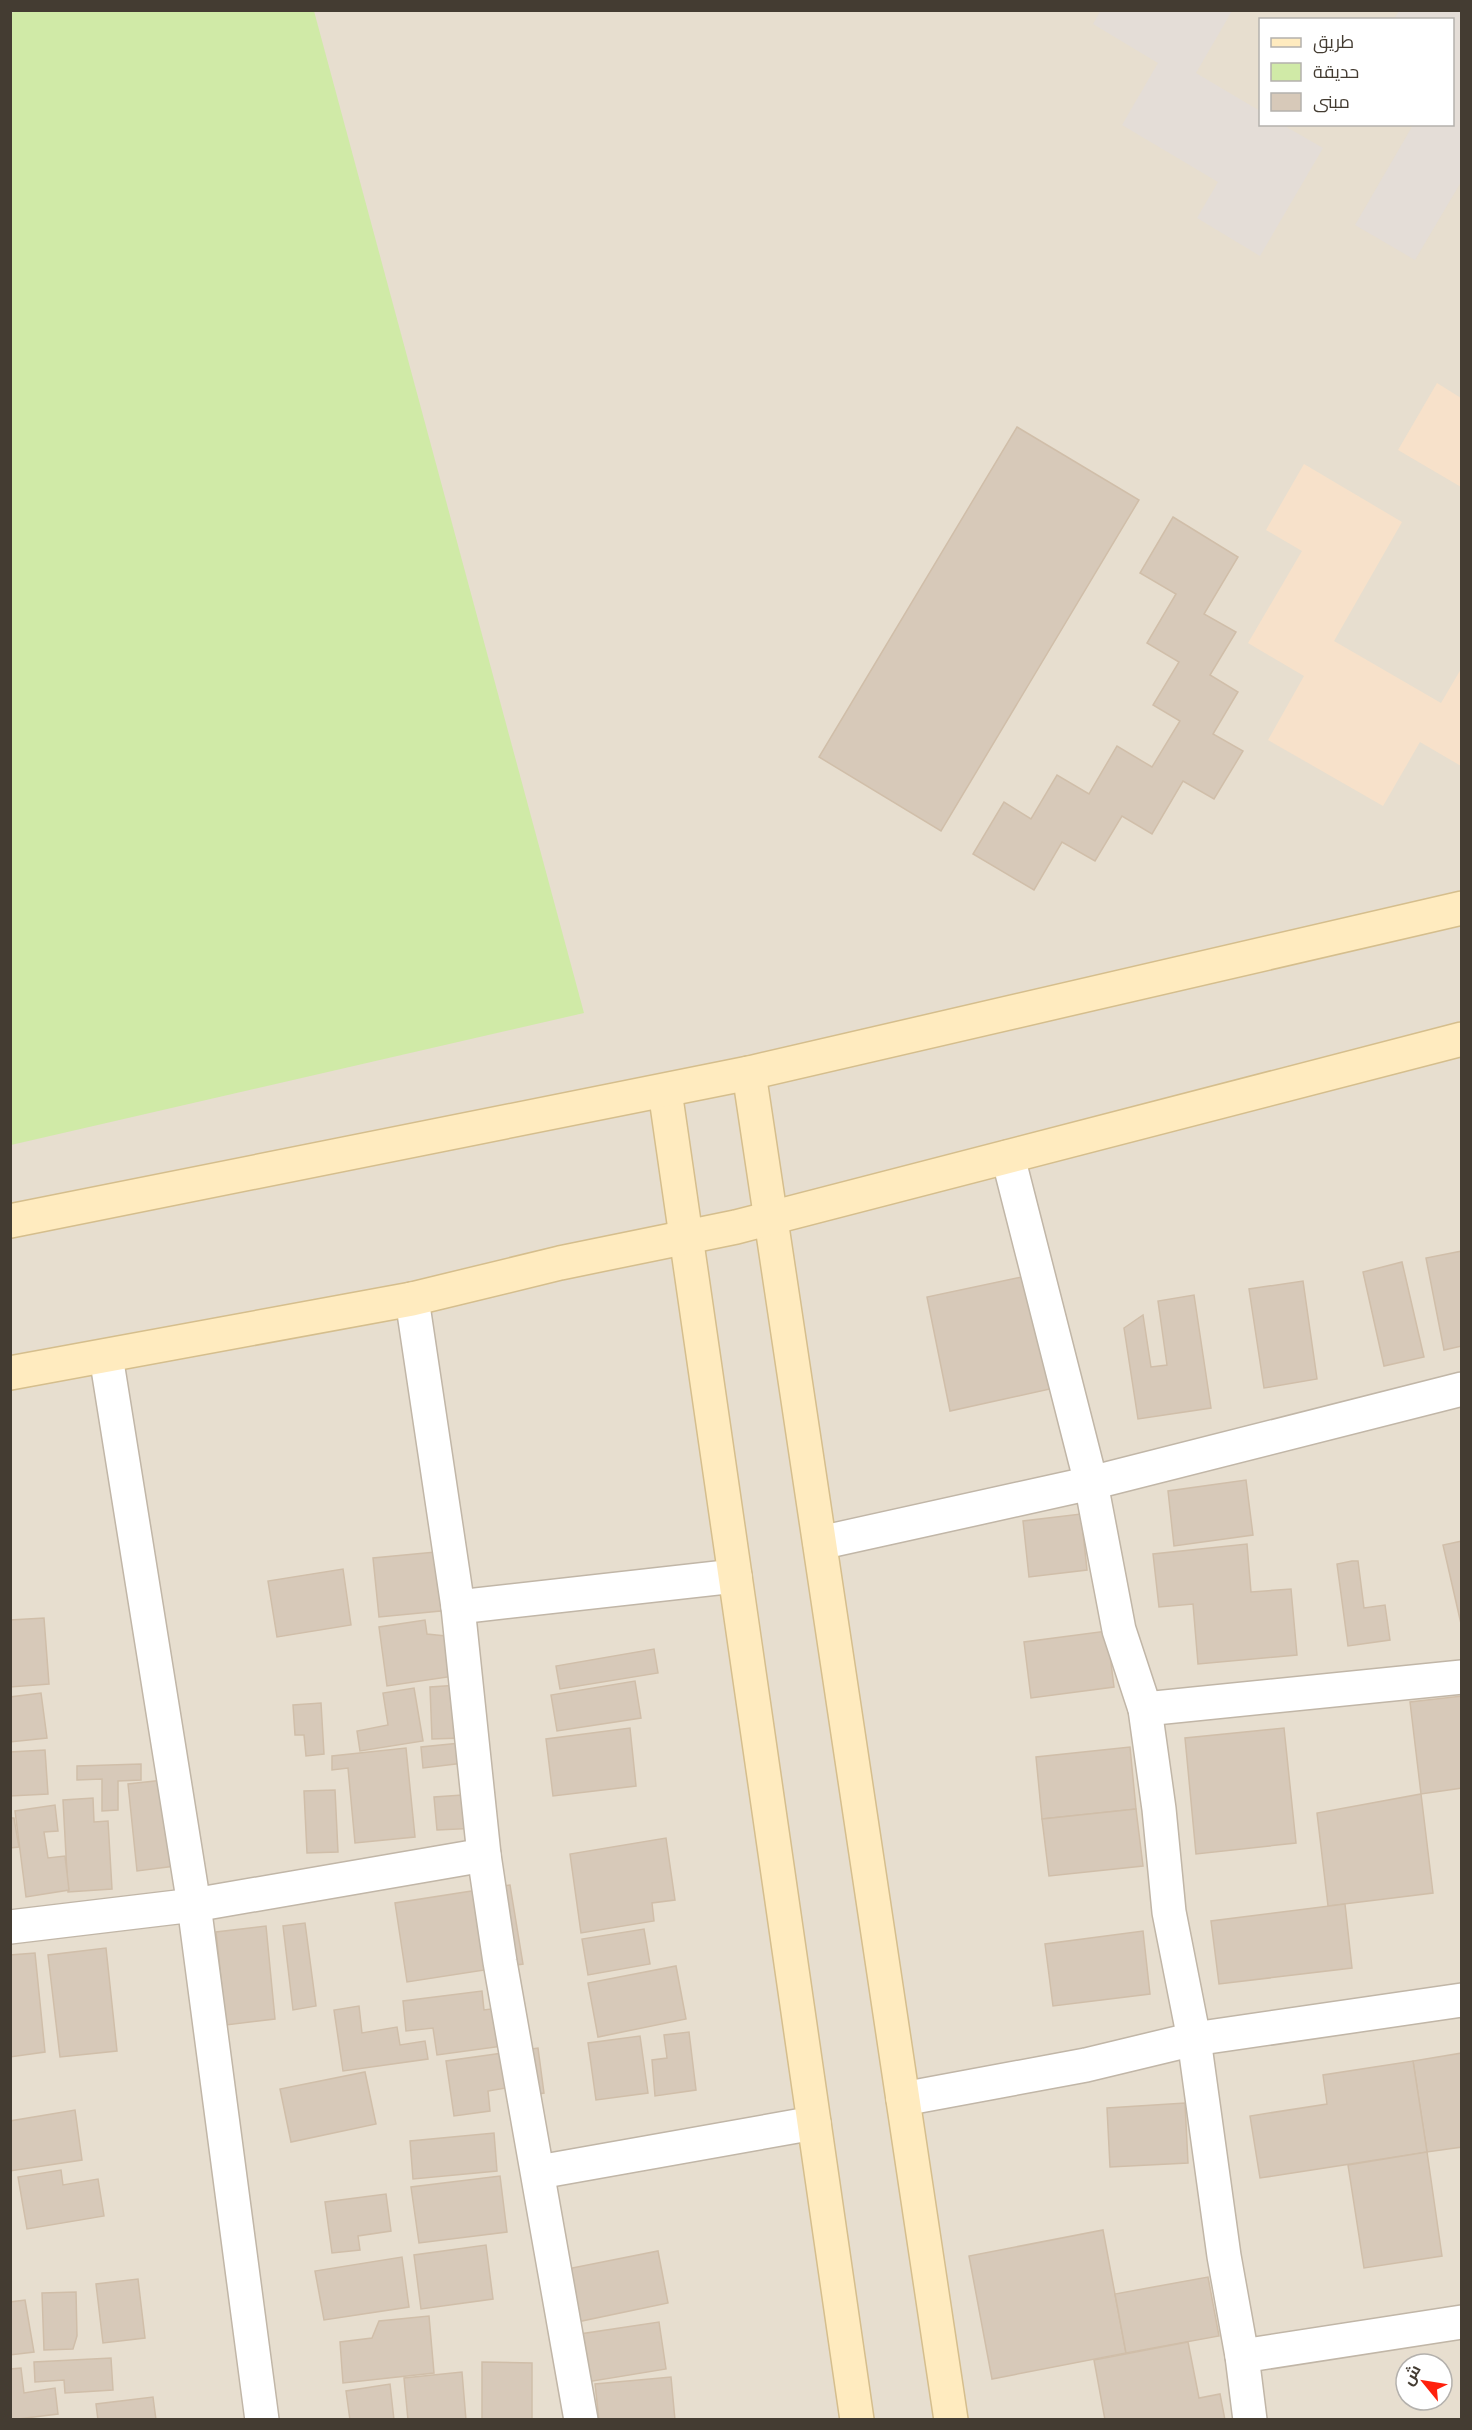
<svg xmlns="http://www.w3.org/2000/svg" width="1472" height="2430" viewBox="0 0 1472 2430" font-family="Inter,Cairo,sans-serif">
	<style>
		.residential { fill: #e7decf; fill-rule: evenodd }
		.commercial { fill: #f7e1ca }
		.industrial { fill: #e4ddd7 }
		.green { fill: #d0eaa7 }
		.building { fill: #d7c9b9; stroke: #d0bea9; stroke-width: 1.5 }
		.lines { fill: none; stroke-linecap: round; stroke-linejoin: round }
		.street-casing { stroke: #c1b6a7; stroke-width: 36 }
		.secondary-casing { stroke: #d5be8d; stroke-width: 36 }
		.street { stroke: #fff; stroke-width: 33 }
		.secondary { stroke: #ffebbf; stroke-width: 33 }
	</style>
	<rect width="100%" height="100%" fill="#f2ece1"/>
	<path class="residential" d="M11,11h1450v2408l-1450,1zM1260,20h192v104h-192zM1406,2364h36v36h-36z"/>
	<g class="commercial">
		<polygon points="1437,383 1461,398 1461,487 1398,450"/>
		<polygon points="1304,464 1402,522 1334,641 1441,703 1461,669 1461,766 1420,742 1383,806 1268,740 1304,676 1248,643 1302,551 1266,530"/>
	</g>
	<g class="industrial">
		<polygon points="1101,10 1232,11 1196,73 1260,111 1260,124 1283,125 1323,148 1260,256 1197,218 1218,182 1122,125 1158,63 1093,24"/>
		<polygon points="1399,11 1461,11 1461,182 1415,260 1355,225 1413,125 1452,124 1452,20 1394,19"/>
	</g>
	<polygon class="green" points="19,11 314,11 584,1013 11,1145 10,13"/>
	<g class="building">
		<polygon points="1017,427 1139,500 941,831 819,757"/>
		<polygon points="1173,517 1238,557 1204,614 1236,632 1210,675 1238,692 1213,734 1243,751 1214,799 1183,781 1152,834 1122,816 1095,861 1062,842 1034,890 973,854 1004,802 1031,819 1057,775 1089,794 1117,746 1152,767 1180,721 1153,705 1179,662 1147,643 1176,594 1140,573"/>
		<polygon points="1462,1251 1462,1346 1444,1350 1426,1258"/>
		<polygon points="1402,1262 1424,1357 1384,1366 1363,1272"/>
		<polygon points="1045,1272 1068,1385 950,1411 927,1297"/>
		<polygon points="1303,1281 1317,1379 1264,1388 1249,1289"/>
		<polygon points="1194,1295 1211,1408 1138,1419 1124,1328 1143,1315 1151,1367 1167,1365 1158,1301"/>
		<polygon points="1246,1480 1253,1535 1174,1546 1168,1491"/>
		<polygon points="1081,1514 1087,1570 1029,1577 1023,1521"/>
		<polygon points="1462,1541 1462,1628 1443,1545"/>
		<polygon points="1247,1544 1251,1592 1291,1589 1297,1655 1198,1664 1193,1604 1159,1607 1153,1554"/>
		<polygon points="446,1551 451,1610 379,1617 373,1558"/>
		<polygon points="1352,1561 1358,1561 1364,1608 1385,1605 1390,1640 1348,1646 1337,1564"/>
		<polygon points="343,1569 351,1625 277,1637 268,1581"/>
		<polygon points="44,1618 49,1684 10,1687 10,1620"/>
		<polygon points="425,1620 427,1634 446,1636 481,1672 387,1686 379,1627"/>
		<polygon points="1107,1631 1114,1687 1031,1698 1024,1642"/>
		<polygon points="654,1649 658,1673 560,1689 556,1666"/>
		<polygon points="635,1681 641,1718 557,1731 551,1695"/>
		<polygon points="459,1685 462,1738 432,1739 430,1687"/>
		<polygon points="414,1688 423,1741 360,1751 357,1731 388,1725 383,1693"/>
		<polygon points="41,1693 47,1738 10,1742 10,1697"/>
		<polygon points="1462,1696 1462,1788 1421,1794 1410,1702"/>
		<polygon points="321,1703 324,1754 306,1756 304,1735 295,1735 293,1705"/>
		<polygon points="630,1728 636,1786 553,1796 546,1739"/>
		<polygon points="1284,1728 1296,1843 1196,1854 1185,1738"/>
		<polygon points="470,1742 472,1762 423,1768 421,1747"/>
		<polygon points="1130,1747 1136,1809 1042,1819 1036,1757"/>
		<polygon points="406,1748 415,1837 355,1843 348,1768 332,1770 332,1756"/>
		<polygon points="45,1750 48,1794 10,1796 10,1752"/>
		<polygon points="141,1764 141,1780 118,1781 118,1810 102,1811 102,1779 77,1780 77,1766"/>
		<polygon points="182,1778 191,1864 137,1871 128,1784"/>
		<polygon points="335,1790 338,1852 307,1853 304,1791"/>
		<polygon points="477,1794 479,1828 437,1830 434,1797"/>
		<polygon points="1421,1794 1433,1893 1328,1906 1317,1813"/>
		<polygon points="93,1798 94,1822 108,1821 112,1889 68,1892 63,1800"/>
		<polygon points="55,1805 58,1831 44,1832 48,1858 65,1856 69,1890 26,1897 15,1811"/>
		<polygon points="1136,1809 1143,1866 1049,1876 1042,1819"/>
		<polygon points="10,1818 14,1818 19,1847 10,1848"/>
		<polygon points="666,1838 675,1900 652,1903 654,1921 581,1933 570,1854"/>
		<polygon points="510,1885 523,1964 407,1982 395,1903"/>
		<polygon points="1345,1904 1352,1968 1219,1984 1211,1921"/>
		<polygon points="305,1923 316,2006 293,2010 283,1926"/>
		<polygon points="266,1926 275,2019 226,2025 216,1932"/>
		<polygon points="644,1929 650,1964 588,1975 582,1939"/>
		<polygon points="1143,1931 1150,1994 1053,2006 1045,1944"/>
		<polygon points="106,1948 117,2051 60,2057 48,1955"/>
		<polygon points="35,1953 45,2052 10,2057 10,1955"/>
		<polygon points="676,1966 686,2019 598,2037 588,1983"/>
		<polygon points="482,1991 484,2010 514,2006 518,2044 437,2055 433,2028 406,2031 403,2001"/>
		<polygon points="359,2006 362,2033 397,2027 400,2045 425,2041 428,2059 343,2071 334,2010"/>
		<polygon points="689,2032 696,2090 655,2096 652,2060 667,2058 664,2035"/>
		<polygon points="640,2036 648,2093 596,2100 588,2043"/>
		<polygon points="538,2048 544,2093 519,2097 518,2086 488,2091 490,2111 454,2116 446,2061"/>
		<polygon points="1462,2053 1462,2147 1427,2152 1413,2061"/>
		<polygon points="1413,2061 1427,2152 1260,2178 1250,2116 1327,2104 1323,2075"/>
		<polygon points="365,2072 376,2124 291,2142 280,2089"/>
		<polygon points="1185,2103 1188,2163 1110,2167 1107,2108"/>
		<polygon points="75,2110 82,2160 10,2171 10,2121"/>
		<polygon points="494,2133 497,2171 413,2179 410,2141"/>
		<polygon points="1427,2152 1442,2256 1364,2268 1348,2165"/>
		<polygon points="61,2170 63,2185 98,2179 104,2216 27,2229 18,2177"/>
		<polygon points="500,2176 507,2232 419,2243 411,2187"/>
		<polygon points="386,2194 391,2231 358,2236 360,2250 332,2253 325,2202"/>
		<polygon points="1103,2230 1126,2353 992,2379 969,2256"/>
		<polygon points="486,2245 493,2299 421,2309 414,2255"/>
		<polygon points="658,2251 668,2303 577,2322 567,2269"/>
		<polygon points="402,2257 409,2307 324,2320 315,2271"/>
		<polygon points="1208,2277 1219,2336 1126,2353 1115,2294"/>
		<polygon points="138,2279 145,2338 103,2343 96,2284"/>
		<polygon points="76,2292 77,2336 73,2349 44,2350 42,2293"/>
		<polygon points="25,2300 34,2352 10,2355 10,2302"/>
		<polygon points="429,2316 434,2373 343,2383 340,2342 372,2338 379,2321"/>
		<polygon points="659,2322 666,2369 587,2382 580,2334"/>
		<polygon points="1188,2342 1199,2398 1220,2394 1225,2420 1105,2420 1094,2360"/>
		<polygon points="111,2358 113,2390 65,2393 64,2380 35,2382 34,2362"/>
		<polygon points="482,2362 532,2363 532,2420 482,2420"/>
		<polygon points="21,2368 24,2393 55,2388 58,2414 10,2420 10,2369"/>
		<polygon points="462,2372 466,2420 408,2420 404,2378"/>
		<polygon points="671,2377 675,2420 599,2420 595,2384"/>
		<polygon points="390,2384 394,2420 350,2420 346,2391"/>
		<polygon points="153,2397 156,2420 98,2420 96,2404"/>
	</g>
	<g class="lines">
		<g class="street-casing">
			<g id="street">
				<polyline points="1008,1157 1091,1483 1119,1630 1145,1709 1159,1809 1169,1912 1194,2039 1224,2256 1242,2356 1250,2420"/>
				<polyline points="412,1299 458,1607 484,1855 500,1962 581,2420"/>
				<polyline points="106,1356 194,1905 262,2420"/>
				<polyline points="820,1543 1091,1483 1462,1389"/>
				<polyline points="458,1607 735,1576"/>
				<polyline points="1145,1709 1462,1677"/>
				<polyline points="10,1927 194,1905 484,1855"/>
				<polyline points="903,2099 1086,2065 1194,2039 1462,2000"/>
				<polyline points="539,2172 814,2123"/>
				<polyline points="1242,2356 1462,2322"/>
			</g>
		</g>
		<g class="secondary-casing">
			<g id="secondary">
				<polyline points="749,1073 951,2420"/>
				<polyline points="665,1091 857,2420"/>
				<polyline points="10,1221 749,1073 1462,908"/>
				<polyline points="10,1373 412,1299 560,1263 736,1227 1462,1039"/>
			</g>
		</g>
		<use href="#street" class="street"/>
		<use href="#secondary" class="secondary"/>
	</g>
	<rect width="1472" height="2430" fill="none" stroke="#443c32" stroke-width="24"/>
	<rect x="1259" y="18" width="195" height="108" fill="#ffffff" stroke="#b4b1ad" stroke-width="1.5"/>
	<rect x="1271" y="38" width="30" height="9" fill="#ffebbf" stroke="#b4b1ad" stroke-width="1.5"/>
	<text x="1313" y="48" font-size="18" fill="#443c32">طريق</text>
	<rect x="1271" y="63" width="30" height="18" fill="#d0eaa7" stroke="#b4b1ad" stroke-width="1.5"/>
	<text x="1313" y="78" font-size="18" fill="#443c32">حديقة</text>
	<rect x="1271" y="93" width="30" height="18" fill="#d7c9b9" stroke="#b4b1ad" stroke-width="1.5"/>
	<text x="1313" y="108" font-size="18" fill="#443c32">مبنى</text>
	<g transform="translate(1424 2382) rotate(300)"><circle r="28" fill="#ffffff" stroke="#b4b1ad" stroke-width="1.5"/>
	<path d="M0-4.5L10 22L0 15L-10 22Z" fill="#ff200c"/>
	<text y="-9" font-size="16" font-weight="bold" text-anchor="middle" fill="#443c32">ش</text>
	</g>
</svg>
